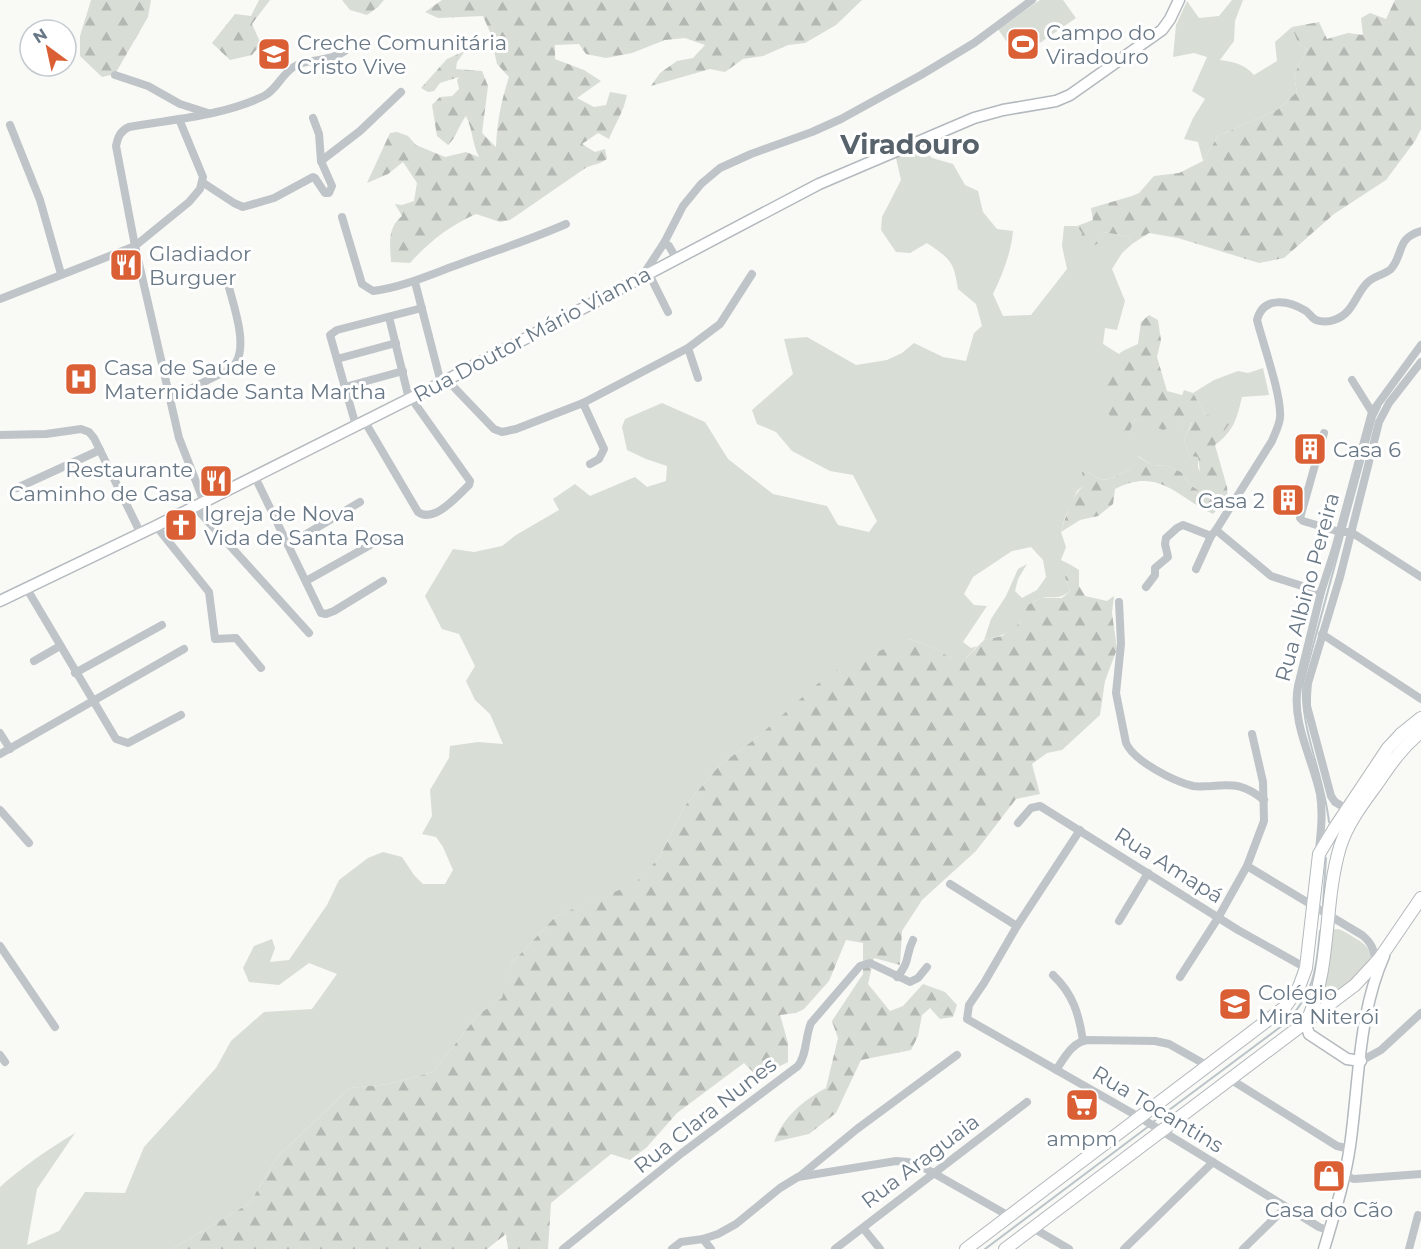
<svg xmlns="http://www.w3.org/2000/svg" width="1421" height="1249" viewBox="0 0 1421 1249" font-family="Montserrat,sans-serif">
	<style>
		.green { fill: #d8ddd6 }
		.forest { fill: url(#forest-firs) }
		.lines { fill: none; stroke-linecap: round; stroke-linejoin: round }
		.stream { stroke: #bac4c9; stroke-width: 2 }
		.secondary-casing { stroke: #b4b9be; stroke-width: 13 }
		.primary-casing { stroke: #b3b8bc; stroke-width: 14 }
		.minor { stroke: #bfc4c8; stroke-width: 8 }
		.secondary { stroke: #fff; stroke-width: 10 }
		.primary { stroke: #fff; stroke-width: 12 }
		.labels { text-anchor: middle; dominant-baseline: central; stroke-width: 6; stroke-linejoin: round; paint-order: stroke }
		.poi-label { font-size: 21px; fill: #697886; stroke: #fff; text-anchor: start }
		.street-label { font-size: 21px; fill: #697886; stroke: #fff }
		.district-label { font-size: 27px; font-weight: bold; fill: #57626b; stroke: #fff }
	</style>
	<defs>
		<pattern id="forest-firs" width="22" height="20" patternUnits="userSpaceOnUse" patternTransform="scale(1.5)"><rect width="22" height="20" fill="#d8ddd6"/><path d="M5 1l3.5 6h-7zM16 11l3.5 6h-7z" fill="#b3b8b3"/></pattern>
	</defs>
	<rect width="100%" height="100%" fill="#f9f9f6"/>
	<g class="green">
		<polygon points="1040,0 1063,0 1076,18 1018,58 998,29"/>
		<path d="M1232,0h11l-8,21 -1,20 -14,19c15,2 24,4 34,15l23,-14 -2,-19 17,-15 6,16 9,6 -13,26 3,17 -20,18 -59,26 -15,25 -5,-19 -14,-3 9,-21 12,-19 -13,-8 15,-34 -13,-4 -21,4 3,-32 11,-24 12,17 20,-2z"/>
		<path d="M918,143l14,15 21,6 12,21 13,6 5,21 14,17 16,2c-2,22 -10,42 -20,63l10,22 28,-1 36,-46 -5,-23 2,-20h13l6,7 19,-1 25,4 5,8 -10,9 -10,16 13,32 -8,29 -12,-2 -2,16 16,10 -7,9 17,70 6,-14 28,10 19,-6 10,-1 -8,17 5,17 9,1v10l15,34 -23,-16 -9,-13 -14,-6 -15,-1 -14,-9 -7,13 -22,10 -9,1 -12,-8 -4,13 -7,6 -12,26 -4,15 5,15 -5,13 10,5 -6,12 5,14c-14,11 -18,3 -31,8 -15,6 -11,16 -20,25 -10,10 -22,13 -35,16l7,-21 15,-23 12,-27 9,-5 -9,15 -3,12 7,7 15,-8 9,-13 -3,-17 -12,-13 -19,4 -39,26 -9,17 10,11 13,1 -24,36 8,6 6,-2 -12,13h-13l-15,-10 -28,-10 -150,97 -39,29 -36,42 -25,51 -25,27 -78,31 -45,48 -8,34 -25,17 -45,57 -45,12 -38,4 -73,69 -27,46 -78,46h-172v-62c23,-21 49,-38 75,-54l-38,56 -10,56 32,-14 26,-39 40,1 19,-46 72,-79 15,-27 33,-29 48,-3 25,-35 -28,-11 -30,22 -30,-3 -6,-14 11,-22 18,-7 3,9 -5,14 19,-2 38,-55 12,-25 29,-22 15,-6 19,5 12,18 9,9h22l8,-14 -10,-23 -7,-10 -14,-3 10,-18 -2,-26 19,-32 1,-12 28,-4 25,2 -13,-30 -15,-14 -9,-19 9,-15 -16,-32 -17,-5 -17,-33 28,-47 21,3 28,-6 14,-11 43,-25 -6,-11 22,-15 15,12 45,-19 12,10 19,-6 1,-15 -21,-7 -19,-9 -5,-23 3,-8 37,-16 43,19 23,37 45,35 54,12 11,19 31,7 8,-11 -24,-46 -23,-4 -38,-20 -16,-19 -19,-8 -5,-14 41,-36 -9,-35 23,-2 49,28 31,-5 15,-7 12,-10 29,14 23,4 8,-28 8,-7 -6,-22 -18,-15c-4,-28 -8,-30 -31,-46l-17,10 -14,-1 -15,-22 1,-13 19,-37 -6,-26z"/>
		<path d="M1263,368l6,27 -27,2c-5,21 -8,34 -27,48l-10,-31 -12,-21 21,-13 24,-9 10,2z"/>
		<path d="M1335,929c9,0 17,8 25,12 31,21 -14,45 -31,56l-6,-6 10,-60z"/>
	</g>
	<g class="forest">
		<polygon points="91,0 151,0 148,17 115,74 102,77 80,56 80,36"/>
		<polygon points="259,0 270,0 252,24 261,44 252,55 230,60 212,43 235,14 251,16"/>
		<polygon points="342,0 384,0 378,7 367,15 350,10"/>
		<path d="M442,0h420l-26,25 -31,18 -17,2 -25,11 -20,3 -18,13 -15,-3 -59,17 9,-13 17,-12 16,-3 12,-13 -20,-7 -20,2 -33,13 -26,5 -20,-4 -7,-10 -24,1v14l29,11 17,11 -24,17 17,9 12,-2 4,-13 17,3c-3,16 -12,29 -18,44l-11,-6 -16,11 13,8 10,-3 2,10 -7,4 -13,4 -77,53 -10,2 -24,-8c-28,13 -45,26 -66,49l-19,-1c-1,-18 -4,-34 11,-46l-7,-12 7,1 12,-4 3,-18 -14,-21 -15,12 -21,9 23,-50 7,-1 11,4 8,9 29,12 21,-5 13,5c-7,-13 -6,-27 -13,-41 -8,10 -9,21 -18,29l-11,-9 -5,-31 8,-8 12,-1 7,-7 -2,-9 2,-3 -19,6 -6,8 -6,1 -7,-4 26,-29 18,-8 -8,11 -1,7 26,2 6,15 -6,47 14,14c1,-24 5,-46 13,-70l-12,-13 -7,-32 -7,-16 -45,2 -13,-6z"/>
		<polygon points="1395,0 1421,0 1421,129 1415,141 1386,180 1334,214 1284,258 1259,263 1178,238 1149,233 1132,244 1127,236 1102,232 1099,243 1089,248 1079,246 1082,233 1077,226 1093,220 1091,208 1132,196 1139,193 1154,176 1179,173 1203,161 1218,136 1277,110 1297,92 1294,75 1307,49 1298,43 1292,27 1319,22 1327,39 1348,33 1363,35 1361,18 1370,13 1386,19"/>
		<path d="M1149,315l9,5 3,20 -4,17 10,34 15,4 2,-5 9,3 12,21 24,10 -14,21 12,42 1,11 -15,16c-38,-18 -54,-47 -98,-25l-2,15 -15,12 -18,4 -19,12c5,-17 10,-35 23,-47l-2,-13h6l12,8 9,-1 22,-10 6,-13 15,9 15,1 14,6 9,13 23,15 -12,-22 -3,-21 -9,-1 -5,-17 8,-16h-10l-19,7 -28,-11 -6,14 -12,-5c-5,-9 -13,-21 -15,-31 -2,-13 7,-36 18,-44 5,-4 12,-6 18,-9l3,-22z"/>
		<path d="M1071,565l8,5v16l6,10 22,5 7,-5 -2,17 5,36 -12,32 -5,34 -38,35 -15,3 -15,11 8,30 -24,5 -40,52 -54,49 -20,31 -2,34 -26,-7 -6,26 22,27 13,-5 20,-22 22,8 12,13 -4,12 -13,2 -10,-11 -8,7 -4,21 -7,14 -50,10 -25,53 -27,21 -35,8c9,-25 30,-42 52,-54l12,-50 -6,-17 31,-47v-31l-17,-3 -17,41 -25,28 -8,4 -16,2 8,28v19l-30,15 -14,-14 -67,50 -30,34 -17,13 -19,-6 -60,49 -3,46h-40l-2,-15 -19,15h-315l78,-46 27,-46 73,-69 38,-4 45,-12 45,-57 24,-17 9,-34 45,-48 78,-32 25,-26 25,-51 36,-42 39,-29 57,-51 28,-20 65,-26 28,10 15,10h13l19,-19 18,-4 18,-13 8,-18 13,-7h21l8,-7 -5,-14z"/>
	</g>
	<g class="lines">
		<g class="stream">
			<path d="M1329,822c-5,-47 -29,-92 -26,-139l72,-266 5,-10"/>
			<polyline points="1323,905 1326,858"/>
			<path d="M1153,1122l130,-97c31,-30 33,-54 37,-94"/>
			<polyline points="985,1249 1149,1126"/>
		</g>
		<g class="secondary-casing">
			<g id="secondary">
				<polyline points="0,601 156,526 441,383 819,184 974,118 1003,110 1056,101 1070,95 1162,30 1170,19 1179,0"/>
				<polyline points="1306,1024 1309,1034 1347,1059 1361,1061"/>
				<path d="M1324,1249c10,-34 21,-68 26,-103 9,-63 8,-131 34,-190"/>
			</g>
		</g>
		<g class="primary-casing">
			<g id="primary">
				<path d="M1307,1021c25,-55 16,-117 33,-174 7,-23 23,-44 37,-63 13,-19 25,-37 44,-52"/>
				<polyline points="966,1249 1285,1007 1299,987 1306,968 1319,854 1334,829 1388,748 1401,734 1421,718"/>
				<polyline points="1005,1249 1355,985 1380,958 1421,898"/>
			</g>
		</g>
		<g class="minor">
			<polyline points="115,75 148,86 180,104 208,113"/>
			<polyline points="313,118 319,134 321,161"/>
			<polyline points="10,125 40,200 61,274"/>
			<polyline points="202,182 234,203 243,207 274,198 313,177 315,178 325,193 329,193 332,186 321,161 360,131 401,92"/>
			<path d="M342,217l20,67 11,7c30,-4 56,-16 84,-26 37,-14 73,-25 109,-41"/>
			<polyline points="664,243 669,246 676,258"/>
			<polyline points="648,272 668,312"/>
			<polyline points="643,275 664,243 683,206 701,184 720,168 751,154 812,132 841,119 921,75 974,43 1032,0"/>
			<polyline points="415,282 441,383"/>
			<polyline points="0,299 135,246 189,202 200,189 203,177 179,119"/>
			<polyline points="389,317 409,399"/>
			<polyline points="688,348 698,378"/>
			<polyline points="337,359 396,343"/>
			<polyline points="447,380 494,429 502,432 516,429 583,403 688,348 720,324 752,274"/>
			<polyline points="1352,380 1372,412"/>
			<polyline points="345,387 403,371"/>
			<path d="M170,399l54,-27c4,-2 9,-5 11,-8 14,-19 -3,-63 -8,-84"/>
			<polyline points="583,403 604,449 599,459 590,464"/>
			<path d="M365,422l53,90c16,12 40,-17 51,-27l1,-4 -59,-83"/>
			<polyline points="356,426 330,335 337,330 422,308"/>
			<polyline points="1324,433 1300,518 1303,521 1340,532 1351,532 1421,577"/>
			<polyline points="0,435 46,434 81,429 89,432 94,438 141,534"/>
			<polyline points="255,477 321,613 326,614 334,611 383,581"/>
			<polyline points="17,488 100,450"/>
			<path d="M204,502l-25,-64 -44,-192 -19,-100c2,-9 4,-15 13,-19 45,-8 93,-11 135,-31 14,-7 18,-24 33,-31 17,-7 32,-3 48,-14"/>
			<polyline points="195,507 309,633"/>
			<polyline points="156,526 209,592 215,639 236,638 261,668"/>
			<path d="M1216,530l56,-89c3,-8 7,-15 8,-23 2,-22 -17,-74 -23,-98 6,-24 31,-20 49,-9 3,2 6,7 10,9 5,2 13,2 18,0 19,-6 21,-25 33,-37 6,-7 17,-8 24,-14 13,-15 5,-31 30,-38"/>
			<polyline points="288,545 360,502"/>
			<polyline points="1196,569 1211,536"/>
			<polyline points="306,581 381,539"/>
			<polyline points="1146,587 1155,575 1155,568 1168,557 1165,544 1166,538 1177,528 1183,525 1211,536 1216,530 1271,576 1321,592"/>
			<polyline points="27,589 116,739 128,743 181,715"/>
			<path d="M1119,602l2,42 -5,49 10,50c8,18 47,38 67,43 6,1 12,0 19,0 24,-2 33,-1 52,14"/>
			<polyline points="1322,634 1421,699"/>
			<polyline points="34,661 60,646"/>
			<polyline points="75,673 162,625"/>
			<polyline points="0,733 10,749"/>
			<polyline points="0,754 184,649"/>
			<polyline points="1347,809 1335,802 1331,796 1307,706 1307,696 1308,683 1340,577 1379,422 1389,403 1421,362"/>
			<polyline points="0,810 29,843"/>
			<polyline points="1018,823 1031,808 1040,806 1238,930 1306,968"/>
			<polyline points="1080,830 1017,926 984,983 969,1005 967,1019 1139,1117 1319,1227 1330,1231"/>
			<path d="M1319,850c2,-19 4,-37 1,-56 -7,-34 -29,-72 -22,-108l23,-94 14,-43 37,-137 49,-67"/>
			<path d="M1247,866l115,69c10,8 13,16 13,29"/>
			<polyline points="950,884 1017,926"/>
			<polyline points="1119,921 1148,873"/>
			<polyline points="0,946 55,1027"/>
			<path d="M1053,975c20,19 26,39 30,66"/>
			<path d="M897,977c14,-16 8,-21 16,-37"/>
			<polyline points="1180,977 1218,918 1247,866 1264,821 1263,782 1252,734"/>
			<polyline points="0,1055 5,1062"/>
			<polyline points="1361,1061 1381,1050 1421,1013"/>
			<path d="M1056,1070c9,-13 16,-28 32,-30l67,1 14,3 39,22"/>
			<polyline points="1230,1079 1337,1146 1350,1149"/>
			<polyline points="800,1176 857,1129 957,1055"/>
			<polyline points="1345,1176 1354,1179 1421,1174"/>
			<polyline points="863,1228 880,1249"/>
			<polyline points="1033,1228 1069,1249"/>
			<polyline points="703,1239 711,1249"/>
			<path d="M563,1249l119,-96 116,-87c9,-11 7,-29 13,-43l49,-57 10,-3 40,19 8,-4 9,-11"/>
			<polyline points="672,1249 681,1242 703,1239 718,1234 736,1224 780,1188 798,1177 896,1161 908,1162 921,1166 1009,1216"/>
			<polyline points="835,1249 1027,1102"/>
			<polyline points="1124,1249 1213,1162"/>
			<polyline points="1243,1249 1286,1207"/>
			<polyline points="1409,1249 1418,1215"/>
		</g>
		<use href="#secondary" class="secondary"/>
		<use href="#primary" class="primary"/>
	</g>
	<defs>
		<g id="stadium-square" transform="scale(1.725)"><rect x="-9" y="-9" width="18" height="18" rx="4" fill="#da5f35" stroke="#fff"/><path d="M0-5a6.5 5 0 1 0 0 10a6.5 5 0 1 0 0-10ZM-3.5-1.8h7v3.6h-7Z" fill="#fff"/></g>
		<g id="school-square" transform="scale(1.725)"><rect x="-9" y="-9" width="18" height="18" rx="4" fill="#da5f35" stroke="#fff"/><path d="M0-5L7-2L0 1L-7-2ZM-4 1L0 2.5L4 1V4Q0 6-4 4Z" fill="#fff"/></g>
		<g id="restaurant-square" transform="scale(1.725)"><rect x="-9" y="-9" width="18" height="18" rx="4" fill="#da5f35" stroke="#fff"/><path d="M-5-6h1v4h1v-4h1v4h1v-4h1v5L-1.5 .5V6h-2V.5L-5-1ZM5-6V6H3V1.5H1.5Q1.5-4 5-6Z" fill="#fff"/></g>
		<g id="hospital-square" transform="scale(1.725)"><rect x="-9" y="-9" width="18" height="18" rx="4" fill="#da5f35" stroke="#fff"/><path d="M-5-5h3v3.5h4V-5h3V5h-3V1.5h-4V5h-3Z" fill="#fff"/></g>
		<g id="building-square" transform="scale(1.725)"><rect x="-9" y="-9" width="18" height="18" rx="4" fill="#da5f35" stroke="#fff"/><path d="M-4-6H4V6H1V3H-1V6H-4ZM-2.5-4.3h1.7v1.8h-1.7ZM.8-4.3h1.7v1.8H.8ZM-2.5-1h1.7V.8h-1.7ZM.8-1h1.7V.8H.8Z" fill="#fff"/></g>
		<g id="church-square" transform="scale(1.725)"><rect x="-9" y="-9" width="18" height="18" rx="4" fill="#da5f35" stroke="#fff"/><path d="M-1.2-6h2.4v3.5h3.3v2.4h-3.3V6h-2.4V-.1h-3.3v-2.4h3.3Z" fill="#fff"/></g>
		<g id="supermarket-square" transform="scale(1.725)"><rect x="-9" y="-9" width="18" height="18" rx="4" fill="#da5f35" stroke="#fff"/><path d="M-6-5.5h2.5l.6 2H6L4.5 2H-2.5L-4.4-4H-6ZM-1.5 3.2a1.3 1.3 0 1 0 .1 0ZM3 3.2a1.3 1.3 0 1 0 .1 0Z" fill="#fff"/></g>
		<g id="shop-square" transform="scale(1.725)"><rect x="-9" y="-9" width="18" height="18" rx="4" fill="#da5f35" stroke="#fff"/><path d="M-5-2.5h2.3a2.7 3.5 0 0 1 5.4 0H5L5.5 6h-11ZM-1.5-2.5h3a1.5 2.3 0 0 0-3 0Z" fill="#fff"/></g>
	</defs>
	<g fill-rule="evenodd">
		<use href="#stadium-square" x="1023" y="44"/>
		<use href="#school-square" x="274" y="54"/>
		<use href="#restaurant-square" x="126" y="265"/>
		<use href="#hospital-square" x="81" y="379"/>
		<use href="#building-square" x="1310" y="449"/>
		<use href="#restaurant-square" x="216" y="481"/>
		<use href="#building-square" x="1288" y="500"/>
		<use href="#church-square" x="181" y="525"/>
		<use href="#school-square" x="1235" y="1004"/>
		<use href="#supermarket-square" x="1082" y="1105"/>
		<use href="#shop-square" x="1329" y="1176"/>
	</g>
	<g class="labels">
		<g class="poi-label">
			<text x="1046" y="32">Campo do<tspan x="1046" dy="24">Viradouro</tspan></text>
			<text x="297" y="42">Creche Comunitária<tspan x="297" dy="24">Cristo Vive</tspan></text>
			<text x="149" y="253">Gladiador<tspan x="149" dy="24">Burguer</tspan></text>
			<text x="104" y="367">Casa de Saúde e<tspan x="104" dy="24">Maternidade Santa Martha</tspan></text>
			<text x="1333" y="449">Casa 6</text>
			<text x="193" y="469" text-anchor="end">Restaurante<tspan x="193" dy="24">Caminho de Casa</tspan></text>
			<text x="1265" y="500" text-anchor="end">Casa 2</text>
			<text x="204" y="513">Igreja de Nova<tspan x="204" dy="24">Vida de Santa Rosa</tspan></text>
			<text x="1258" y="992">Colégio<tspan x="1258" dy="24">Mira Niterói</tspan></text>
			<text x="1082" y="1138" text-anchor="middle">ampm</text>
			<text x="1329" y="1209" text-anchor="middle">Casa do Cão</text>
		</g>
		<g class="street-label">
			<text transform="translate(532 334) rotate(-28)">Rua Doutor Mário Vianna</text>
			<text transform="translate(1307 587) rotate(-75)">Rua Albino Pereira</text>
			<text transform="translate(1169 865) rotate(32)">Rua Amapá</text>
			<text transform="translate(1158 1109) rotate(31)">Rua Tocantins</text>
			<text transform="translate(705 1115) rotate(-38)">Rua Clara Nunes</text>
			<text transform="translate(920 1161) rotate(-37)">Rua Araguaia</text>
		</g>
		<g class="district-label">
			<text x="910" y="144">Viradouro</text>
		</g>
	</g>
	<g transform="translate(48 48) rotate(327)"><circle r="28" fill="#ffffff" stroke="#c3c9cf" stroke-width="1.5"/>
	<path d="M0-4.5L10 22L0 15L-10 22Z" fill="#da5f35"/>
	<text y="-9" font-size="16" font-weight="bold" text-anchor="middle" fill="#697886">N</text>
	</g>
</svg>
